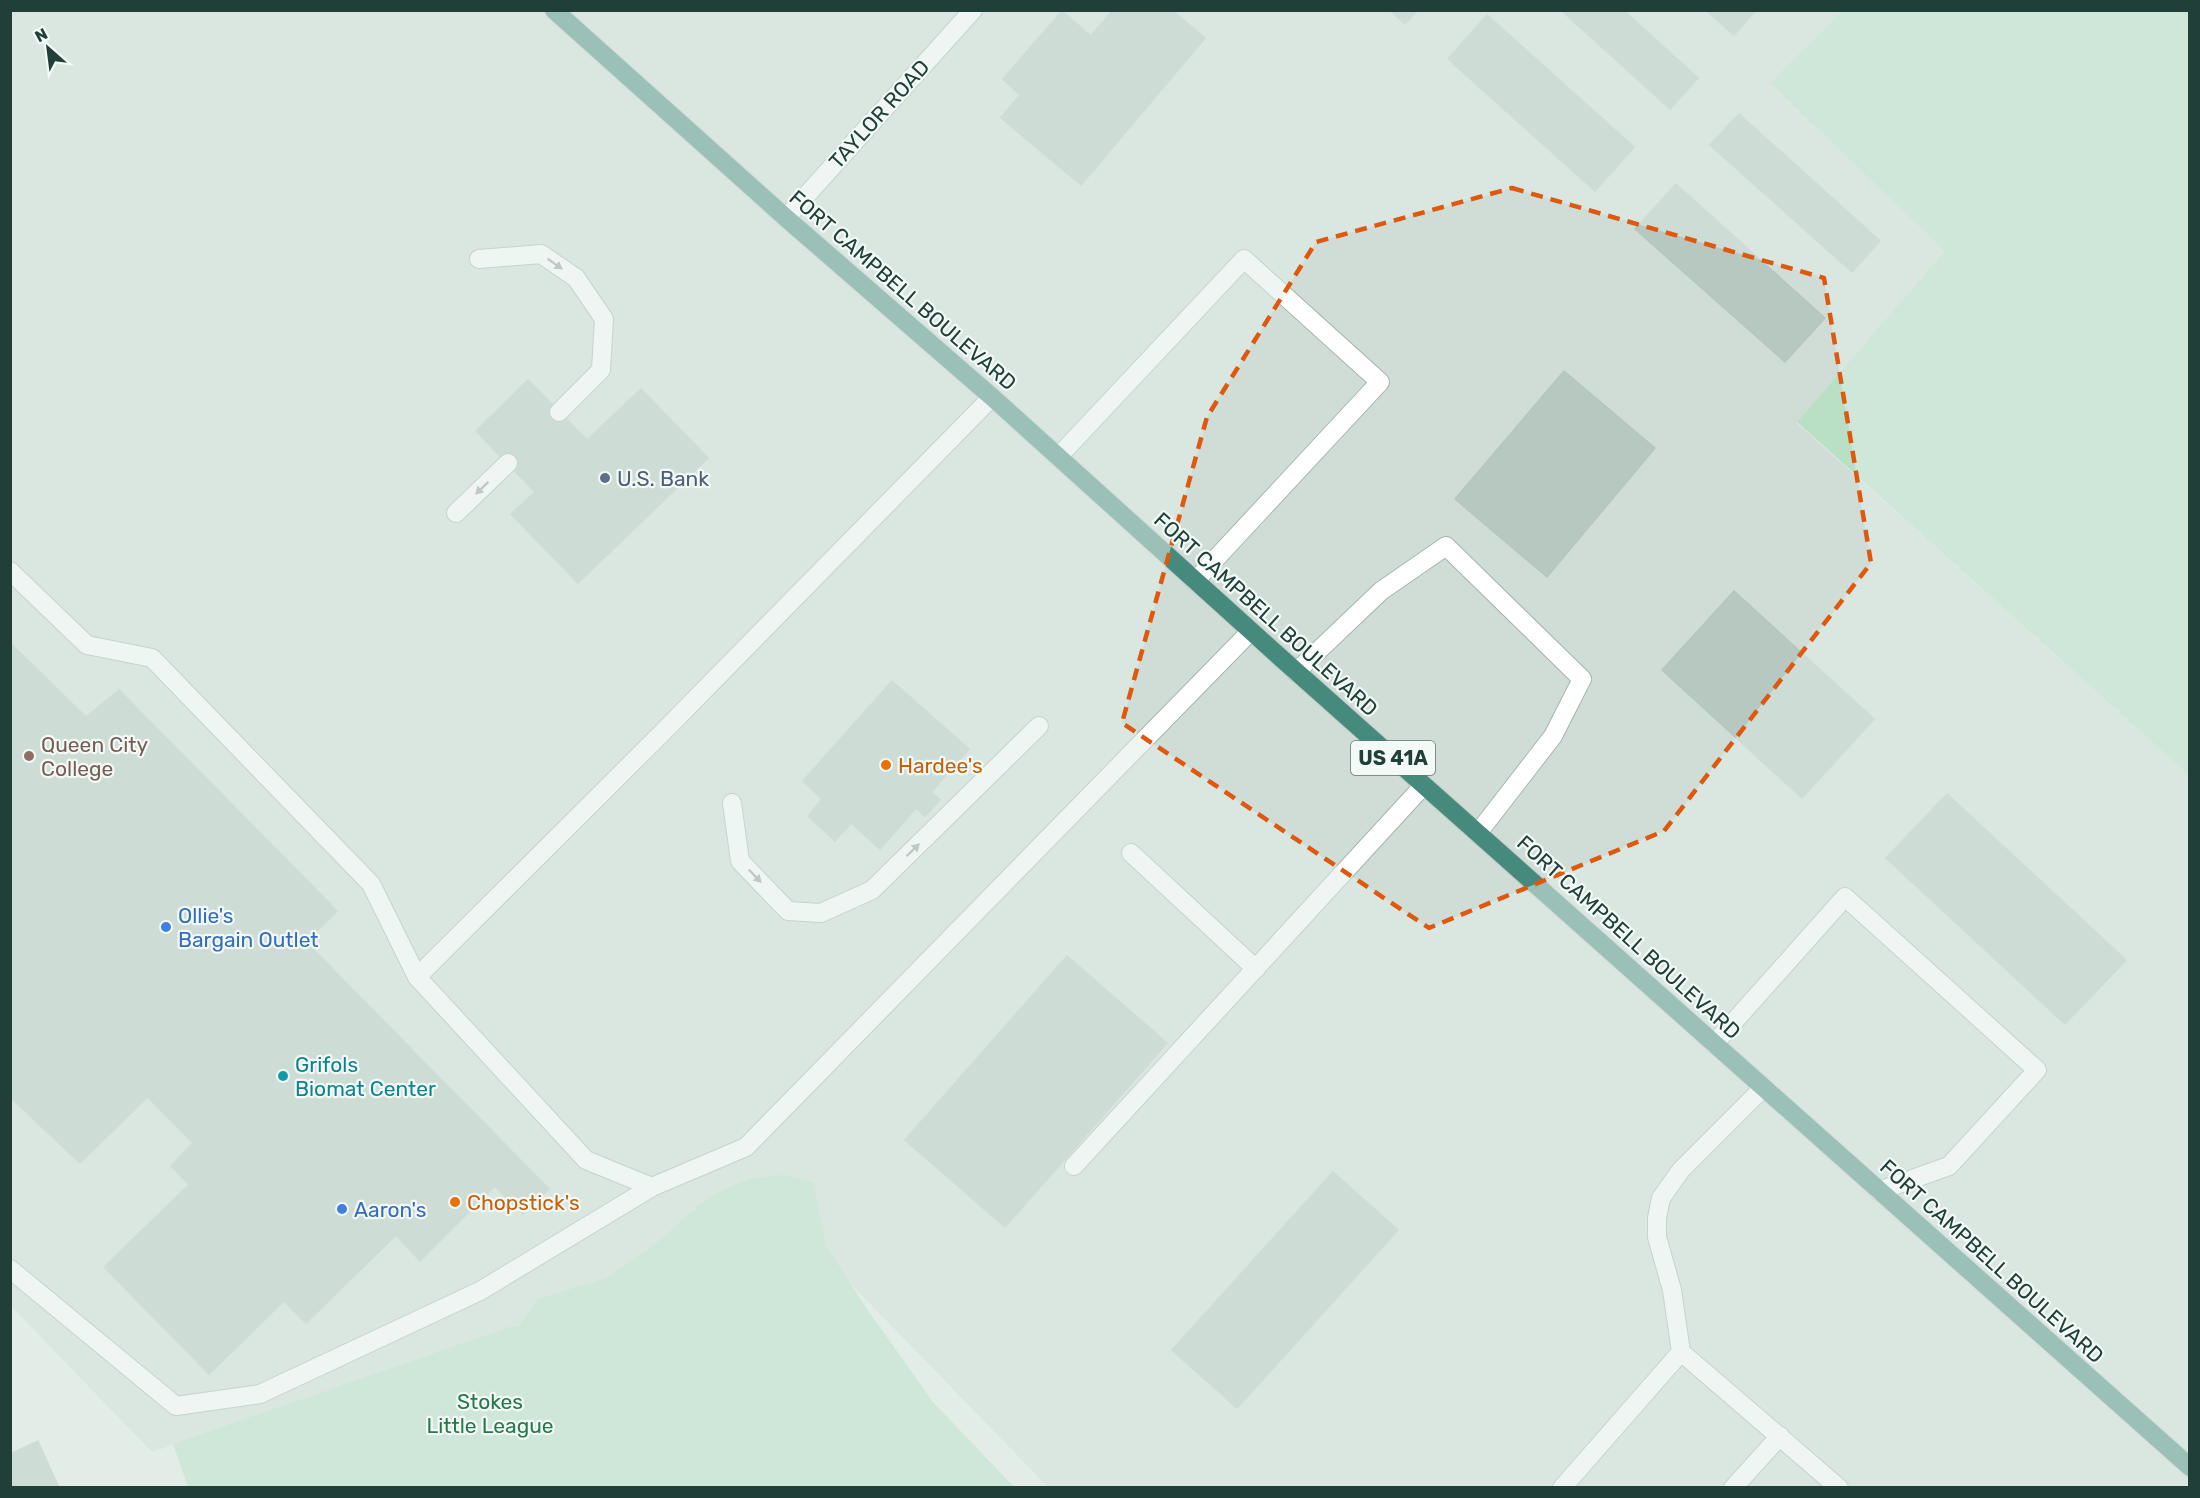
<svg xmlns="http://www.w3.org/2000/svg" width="2200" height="1498" viewBox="0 0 2200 1498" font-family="Rubik,sans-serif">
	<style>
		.built { fill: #d0ddd7 }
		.green { fill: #b9e0c5 }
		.building { fill: #b7c8c1; stroke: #b3c7c0; stroke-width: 1.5 }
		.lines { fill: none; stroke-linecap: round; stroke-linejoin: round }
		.service-casing { stroke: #a4b5b0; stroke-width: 20 }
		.minor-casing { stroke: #a4b5b0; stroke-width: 20 }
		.trunk-casing { stroke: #c1c9c7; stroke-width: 20 }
		.service { stroke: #fff; stroke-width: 18 }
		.minor { stroke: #fff; stroke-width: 18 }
		.trunk { stroke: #468a7d; stroke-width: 18 }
		.oneway { fill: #909f9c }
		.marked { fill: none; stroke: #de580e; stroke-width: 4.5; stroke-dasharray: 12 8; stroke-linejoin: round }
		.service-dot { fill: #5c6f8a; stroke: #f2f9f6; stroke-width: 2 }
		.education-dot { fill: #8d6e63; stroke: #f2f9f6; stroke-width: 2 }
		.food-dot { fill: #e8710a; stroke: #f2f9f6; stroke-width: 2 }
		.shop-dot { fill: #3f7fe0; stroke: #f2f9f6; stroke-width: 2 }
		.culture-dot { fill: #0f9aa8; stroke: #f2f9f6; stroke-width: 2 }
		.labels { text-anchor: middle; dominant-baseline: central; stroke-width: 4.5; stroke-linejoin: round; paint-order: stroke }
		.shield { fill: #f2f9f6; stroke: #5f7771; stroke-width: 1.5 }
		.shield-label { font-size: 20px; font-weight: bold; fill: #203f38 }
		.street-label { font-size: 21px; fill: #203f38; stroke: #f2f9f6 }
		.service-label { font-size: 21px; fill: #4e5e75; stroke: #f2f9f6; text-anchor: start }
		.education-label { font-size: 21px; fill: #785e54; stroke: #f2f9f6; text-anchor: start }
		.food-label { font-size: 21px; fill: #c56008; stroke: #f2f9f6; text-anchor: start }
		.shop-label { font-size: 21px; fill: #366cbe; stroke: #f2f9f6; text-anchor: start }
		.culture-label { font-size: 21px; fill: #0d838f; stroke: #f2f9f6; text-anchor: start }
		.park-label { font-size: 21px; fill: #27794a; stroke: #f2f9f6 }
	</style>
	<rect width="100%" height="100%" fill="#e2ede8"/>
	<polygon class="built" points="11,11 1844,11 1770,83 1945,251 1797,423 2189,775 2189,1487 1048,1487 749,1179 645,1281 152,1452 11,1306"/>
	<g class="green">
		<polygon points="1844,10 2189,11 2189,775 1797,422 1945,251 1770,83"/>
		<polygon points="784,1175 813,1182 826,1246 867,1309 933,1402 1014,1487 188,1487 173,1444 516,1325 518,1327 538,1299 607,1278 660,1240 710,1196 749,1179"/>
	</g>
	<g class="building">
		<polygon points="1113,10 1172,10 1205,38 1081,185 1001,118 1020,95 1003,79 1062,11 1091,36"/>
		<polygon points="1390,10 1418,10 1405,24"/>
		<polygon points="1561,10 1623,10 1698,78 1670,109"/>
		<polygon points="1706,10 1756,10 1734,35"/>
		<polygon points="1487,15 1634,147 1595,191 1448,59"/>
		<polygon points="1739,114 1880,241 1852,272 1710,145"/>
		<polygon points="1676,184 1825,318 1785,362 1635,229"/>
		<polygon points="1564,371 1655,448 1547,577 1455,499"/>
		<polygon points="528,380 587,440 641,389 708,458 578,583 511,514 535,492 476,431"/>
		<polygon points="1734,591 1874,719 1802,798 1662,670"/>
		<polygon points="10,643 86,717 10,794"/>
		<polygon points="892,681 969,749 931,792 940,800 925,816 916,808 880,849 851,823 835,841 808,816 822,799 803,781"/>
		<polygon points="119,690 337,911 80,1163 10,1097 10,794 86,717"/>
		<polygon points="1947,794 2126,960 2065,1024 1886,858"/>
		<polygon points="306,942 418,1056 236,1233 171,1166 193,1143 148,1097"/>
		<polygon points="1067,956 1167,1043 1005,1227 905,1140"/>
		<polygon points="418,1056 497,1136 306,1323 284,1301 209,1374 104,1267 189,1185 236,1233"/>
		<polygon points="497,1136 549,1189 523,1214 495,1186 420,1261 396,1235"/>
		<polygon points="1333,1172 1398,1230 1237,1408 1172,1350"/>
		<polygon points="38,1441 59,1488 10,1488 10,1454"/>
	</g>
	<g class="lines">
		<g class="service-casing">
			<g id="service">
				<polyline points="479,259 541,254 576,278 604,319 601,370 559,412"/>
				<polyline points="1058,457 1244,259 1380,382 1195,581"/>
				<polyline points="456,513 508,463"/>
				<polyline points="10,571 87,645 152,658 371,884 417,977 586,1160 652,1187"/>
				<polyline points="1296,672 1381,591 1446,546 1582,679 1553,736 1478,833"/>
				<polyline points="732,803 740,861 788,911 821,913 872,890 1039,726"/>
				<polyline points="1131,853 1256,969"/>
				<polyline points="417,977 662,733 992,397"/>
				<polyline points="1714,1044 1845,897 2037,1070 1949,1166 1879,1191"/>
				<polyline points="1763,1088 1681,1170 1661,1198 1657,1218 1657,1237 1672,1290 1681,1352 1839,1488"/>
				<polyline points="1074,1166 1424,785"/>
				<polyline points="10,1269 176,1406 260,1394 480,1291 652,1187 746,1147 1251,631"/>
				<polyline points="1562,1488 1681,1352"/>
				<polyline points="1733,1488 1780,1436"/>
			</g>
		</g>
		<g class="minor-casing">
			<polyline id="minor" points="786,218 973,10"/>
		</g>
		<g class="trunk-casing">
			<polyline id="trunk" points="554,10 786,218 992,397 1281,658 2190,1467"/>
		</g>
		<use href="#service" class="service"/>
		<use href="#minor" class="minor"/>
		<use href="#trunk" class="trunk"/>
	</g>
	<defs><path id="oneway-solid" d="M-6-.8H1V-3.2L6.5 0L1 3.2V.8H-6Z" transform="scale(1.5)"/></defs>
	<g class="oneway">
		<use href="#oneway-solid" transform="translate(555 264) rotate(35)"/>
		<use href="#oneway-solid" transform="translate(482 488) rotate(136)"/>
		<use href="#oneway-solid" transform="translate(913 850) rotate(-44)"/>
		<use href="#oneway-solid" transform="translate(755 876) rotate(46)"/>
	</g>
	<path d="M0 0H2200V1498H0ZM1512,188l312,90 47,285 -207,268 -235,97 -307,-205 85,-306 109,-175z" fill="#e2ede8" fill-opacity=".55" fill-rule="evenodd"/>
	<path class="marked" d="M1512,188l312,90 47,285 -207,268 -235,97 -307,-205 85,-306 109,-175z"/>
	<circle class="service-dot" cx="605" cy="478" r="6"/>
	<circle class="education-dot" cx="29" cy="756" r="6"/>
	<g class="food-dot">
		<circle cx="886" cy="765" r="6"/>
		<circle cx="455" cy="1202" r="6"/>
	</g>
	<g class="shop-dot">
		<circle cx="166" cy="927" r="6"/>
		<circle cx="342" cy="1209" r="6"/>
	</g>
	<circle class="culture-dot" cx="283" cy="1076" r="6"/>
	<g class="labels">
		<rect class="shield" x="1351" y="741" width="84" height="34" rx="4.5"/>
		<g class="shield-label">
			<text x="1393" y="758">US 41A</text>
		</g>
		<g class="street-label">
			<text transform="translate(879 114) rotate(-48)">TAYLOR ROAD</text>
			<text transform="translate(903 290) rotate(41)">FORT CAMPBELL BOULEVARD</text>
			<text transform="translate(1266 614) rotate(42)">FORT CAMPBELL BOULEVARD</text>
			<text transform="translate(1629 937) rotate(42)">FORT CAMPBELL BOULEVARD</text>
			<text transform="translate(1992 1261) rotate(42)">FORT CAMPBELL BOULEVARD</text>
		</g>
		<g class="service-label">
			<text x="617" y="478">U.S. Bank</text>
		</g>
		<g class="education-label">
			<text x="41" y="744">Queen City<tspan x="41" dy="24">College</tspan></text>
		</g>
		<g class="food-label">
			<text x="898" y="765">Hardee's</text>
			<text x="467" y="1202">Chopstick's</text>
		</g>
		<g class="shop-label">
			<text x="178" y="915">Ollie's<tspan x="178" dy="24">Bargain Outlet</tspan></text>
			<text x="354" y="1209">Aaron's</text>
		</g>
		<g class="culture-label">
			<text x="295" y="1064">Grifols<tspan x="295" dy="24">Biomat Center</tspan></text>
		</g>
		<g class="park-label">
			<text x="490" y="1401">Stokes<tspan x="490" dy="24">Little League</tspan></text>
		</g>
	</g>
	<rect width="2200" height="1498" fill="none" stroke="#203f38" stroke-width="24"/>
	<g transform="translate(48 48) rotate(332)" stroke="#f2f9f6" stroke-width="4.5" paint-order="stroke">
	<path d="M0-4.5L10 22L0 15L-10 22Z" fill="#203f38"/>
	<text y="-9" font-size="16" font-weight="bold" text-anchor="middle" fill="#203f38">N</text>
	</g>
</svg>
